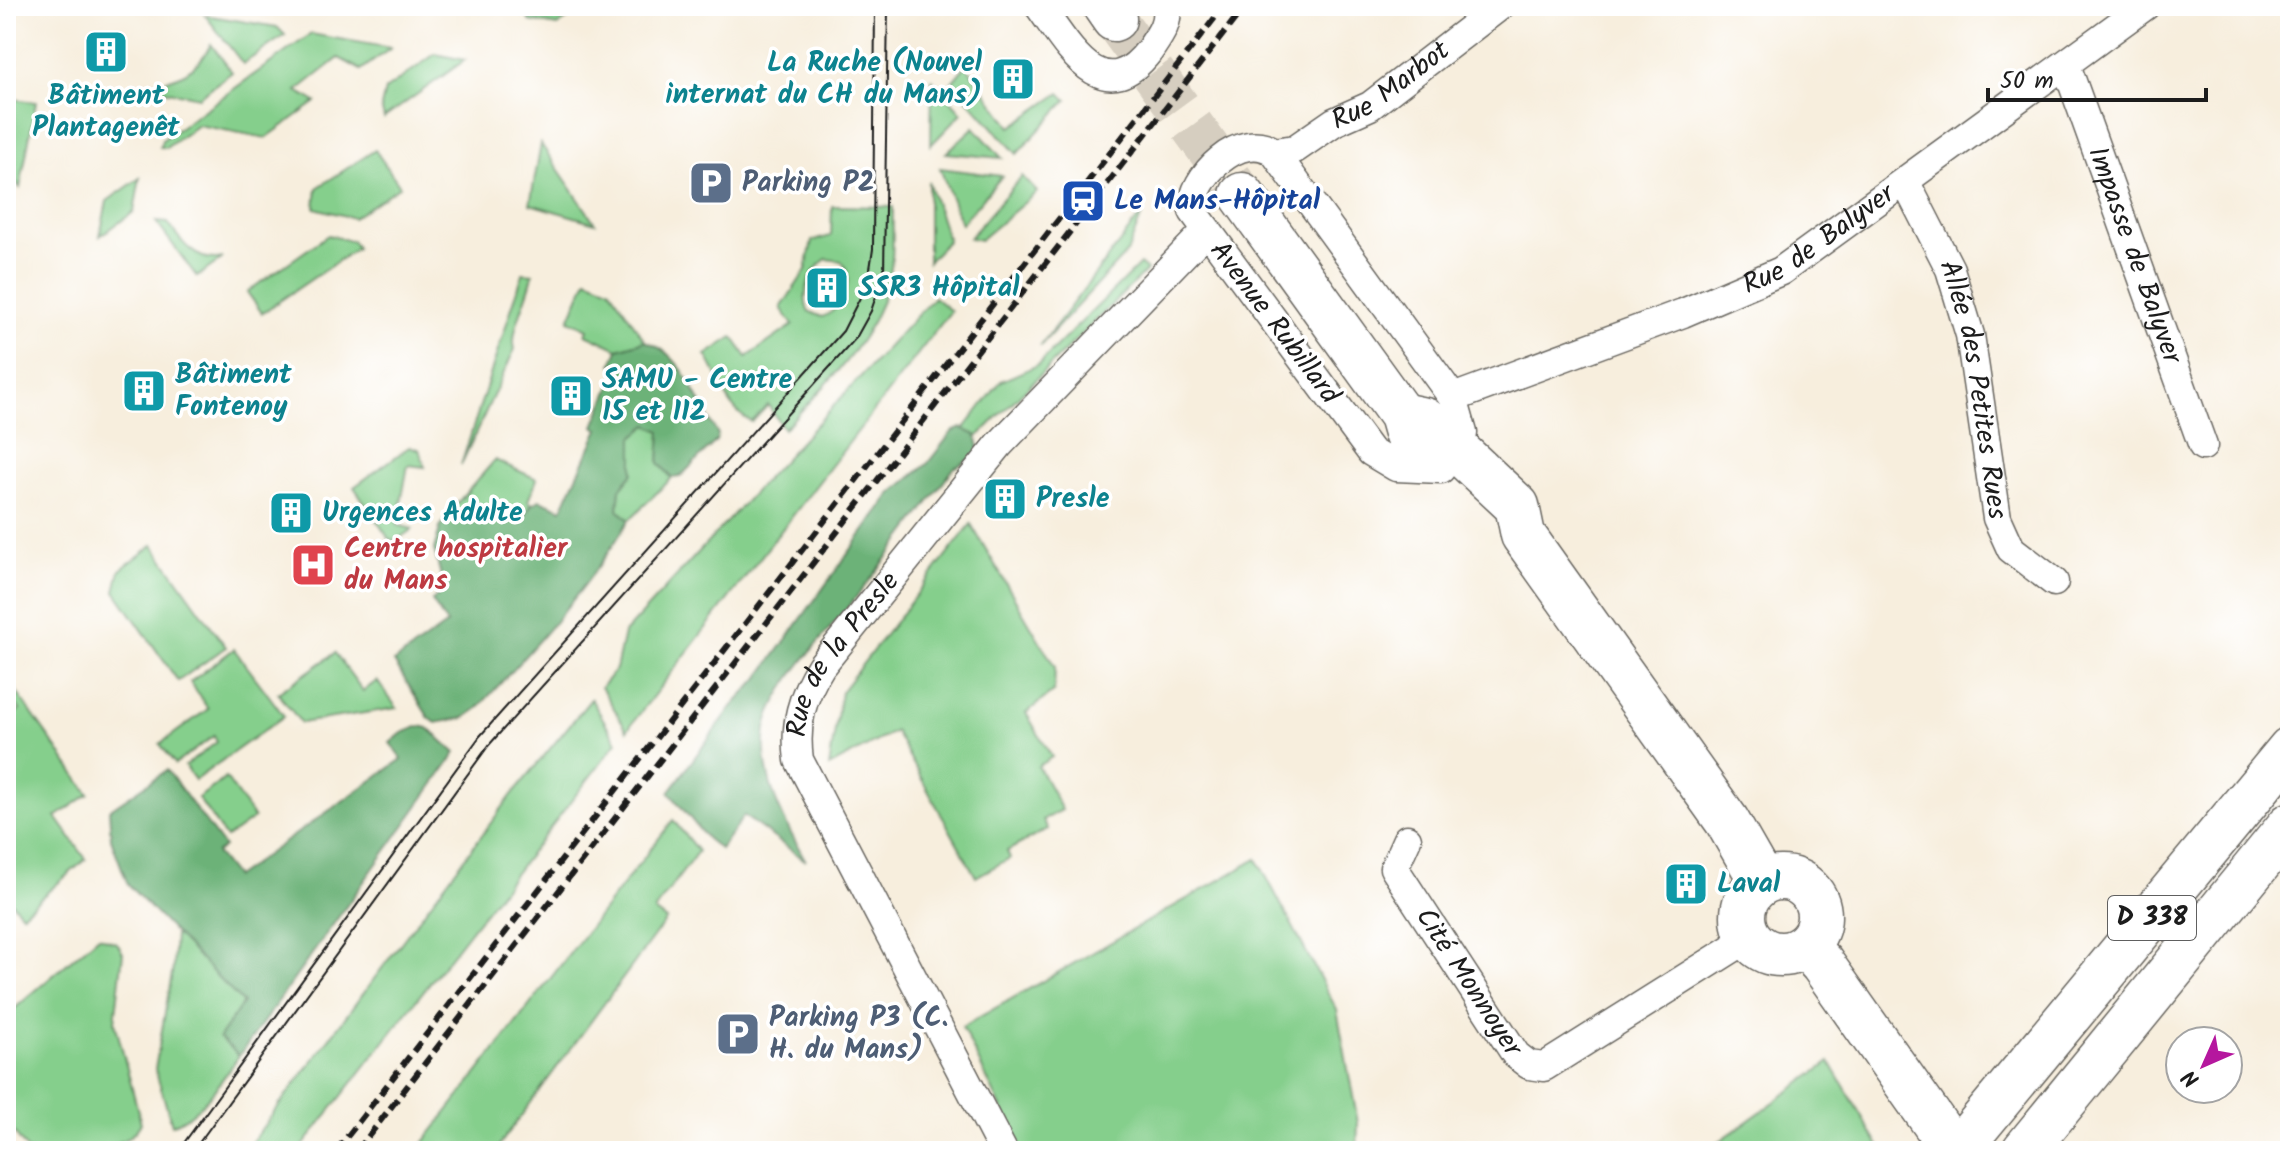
<svg xmlns="http://www.w3.org/2000/svg" width="2296" height="1157" viewBox="0 0 2296 1157" font-family="Kalam,sans-serif">
	<style>
		.green { fill: #85cf8c; stroke: #507654; stroke-width: 2; fill-rule: evenodd }
		.forest { fill: #6cb278; stroke: #44674a; stroke-width: 2 }
		.lines { fill: none; stroke-linecap: round; stroke-linejoin: round }
		.primary-tunnel { stroke: #d6cec0; stroke-width: 44; stroke-dasharray: 44 22; stroke-linecap: butt }
		.street-casing { stroke: #696660; stroke-width: 31 }
		.primary-casing { stroke: #696660; stroke-width: 47 }
		.highway-casing { stroke: #696660; stroke-width: 47 }
		.street { stroke: #fff; stroke-width: 28 }
		.primary { stroke: #fff; stroke-width: 44 }
		.highway { stroke: #fff; stroke-width: 44 }
		.tram { stroke: #1c1c1c; stroke-width: 2 }
		.rail { stroke: #1c1c1c; stroke-width: 6; stroke-dasharray: 12 6; stroke-linecap: butt }
		.labels { text-anchor: middle; dominant-baseline: central; stroke-width: 7; stroke-linejoin: round; paint-order: stroke }
		.shield { fill: #fff; stroke: #606060; stroke-width: 2 }
		.shield-label { font-size: 26px; font-weight: bold; fill: #1c1c1c }
		.culture-label { font-size: 28px; font-weight: bold; fill: #0d838f; stroke: #fff; text-anchor: start }
		.street-label { font-size: 28px; fill: #1c1c1c; stroke: #fff }
		.service-label { font-size: 28px; font-weight: bold; fill: #4e5e75; stroke: #fff; text-anchor: start }
		.transit-label { font-size: 28px; font-weight: bold; fill: #164399; stroke: #fff; text-anchor: start }
		.health-label { font-size: 28px; font-weight: bold; fill: #be3a42; stroke: #fff; text-anchor: start }
	</style>
	<rect width="100%" height="100%" fill="#fff"/>
	<filter id="ink" filterUnits="userSpaceOnUse"><feTurbulence type="fractalNoise" baseFrequency=".0125" numOctaves="2"/><feDisplacementMap in="SourceGraphic" scale="16" xChannelSelector="R" yChannelSelector="G"/><feConvolveMatrix kernelMatrix="1 2 1 2 8 2 1 2 1" color-interpolation-filters="sRGB"/></filter>
	<filter id="wash" filterUnits="userSpaceOnUse"><feTurbulence type="fractalNoise" baseFrequency=".006" numOctaves="4" result="noise"/><feDisplacementMap in="SourceGraphic" scale="32" xChannelSelector="R" yChannelSelector="G"/><feGaussianBlur stdDeviation="1.8" result="paint"/><feColorMatrix in="noise" values="0 0 0 0 0 0 0 0 0 0 0 0 0 0 0 0 0 1.4 0 .05"/><feComposite in="paint" operator="in"/></filter>
	<g filter="url(#wash)">
		<rect width="100%" height="100%" fill="#f7eedd"/>
		<g class="green">
			<polygon points="520,6 588,6 557,26 530,21"/>
			<polygon points="205,15 277,27 285,35 243,64"/>
			<polygon points="311,34 391,48 361,70 339,58 297,91 316,102 266,138 198,125 166,148 160,147 162,140"/>
			<path d="M211,44l21,28 -33,25 -57,-11c31,-7 54,-11 69,-42z"/>
			<polygon points="435,54 465,60 384,118 381,107 385,90"/>
			<polygon points="966,65 1011,127 1060,93 1067,100 1017,154 952,82"/>
			<polygon points="932,79 962,113 931,145"/>
			<polygon points="6,98 36,102 20,188 6,168"/>
			<polygon points="974,127 1002,158 946,153"/>
			<polygon points="541,144 595,223 530,204"/>
			<polygon points="375,150 400,186 353,218 315,208 317,188"/>
			<polygon points="940,168 1002,176 961,224"/>
			<polygon points="1022,176 1037,192 980,240 969,238"/>
			<polygon points="140,178 134,212 100,236 107,201"/>
			<polygon points="928,181 948,240 928,262"/>
			<path d="M832,206l61,1c-1,26 2,54 -6,79 -17,59 -62,99 -103,143l-16,-24 -16,17c-28,-13 -30,-44 -46,-67l27,-18 14,20 46,-32 -12,-17 25,-38 6,-29 19,-5zM826,259l15,2c16,18 1,49 -19,56l-14,-6c-7,-19 2,-40 18,-52z"/>
			<polygon points="1143,212 1128,251 1040,346"/>
			<path d="M156,222l12,1c13,19 29,41 55,35l-26,19z"/>
			<polygon points="328,235 352,241 357,248 262,313 247,292"/>
			<polygon points="1140,264 1147,270 899,514 1001,381 1038,365"/>
			<path d="M523,273l10,1c-3,21 -24,58 -18,75l-54,116z"/>
			<polygon points="587,279 610,288 645,341 618,349 586,334 588,329 569,320"/>
			<polygon points="934,297 951,311 627,730 601,687 616,669 624,633"/>
			<polygon points="648,425 661,431 659,463 672,478 629,520 618,509 620,489 633,473 633,437"/>
			<polygon points="409,447 419,449 425,467 408,465 397,525 413,529 395,541 389,539 354,487"/>
			<polygon points="495,460 537,479 528,501 532,504 521,523 451,510"/>
			<polygon points="971,524 1055,667 1054,691 1026,713 1052,757 1038,766 1062,810 1043,820 1048,829 1007,851 1010,858 976,877 895,731 829,767 841,692"/>
			<polygon points="153,545 226,647 178,681 115,591 120,570"/>
			<polygon points="234,649 284,716 195,780 185,766 217,742 214,736 175,764 160,744 208,709 190,682"/>
			<polygon points="335,653 363,691 377,681 397,708 301,723 278,693"/>
			<polygon points="6,677 89,794 56,817 86,859 22,914 6,896 6,716 9,718 20,710 13,700 6,704"/>
			<polygon points="591,699 617,742 299,1151 245,1151 511,796"/>
			<polygon points="226,778 254,818 226,838 198,798"/>
			<polygon points="673,820 698,851 654,911 666,920 495,1151 417,1151"/>
			<polygon points="1257,859 1337,1010 1358,1123 1357,1151 1022,1151 962,1027"/>
			<path d="M175,933l68,70 -23,34 19,19c-21,28 -35,56 -67,69l-17,-56 18,-101z"/>
			<path d="M99,936l18,7 6,10 -8,69 26,101c-17,34 -79,28 -113,28l-22,-29v-106z"/>
			<polygon points="1830,1062 1882,1151 1706,1151"/>
		</g>
		<g class="forest">
			<path d="M645,341c41,13 51,61 73,93l-2,7 -36,36 -8,1 -13,-15 2,-32 -13,-6 -15,12v36l-13,16 -2,20 11,11c-42,70 -97,129 -152,189l-13,9 -28,5 -7,-5 -35,-56 53,-38 -15,-23 12,-13 -10,-39 6,-21 11,-18 70,13 11,-19 8,-4 22,9 37,-80 -5,-3 25,-59 -7,-3 6,-15z"/>
			<path d="M961,428l15,7 3,12 -3,9 -22,12c-30,41 -60,82 -92,122 -27,35 -89,96 -96,139 -7,47 18,93 40,132l-62,-45 -24,33 -13,-10 -38,-47 63,-85 25,-27 134,-186 36,-30 25,-32z"/>
			<polygon points="420,726 428,728 456,753 239,1056 219,1037 243,1003 128,885 111,839 109,810 167,770 224,847 216,853 235,877 402,759 390,743 402,733"/>
		</g>
	</g>
	<g filter="url(#ink)">
		<g class="lines">
			<polyline class="primary-tunnel" points="1114,19 1242,195"/>
			<g class="street-casing">
				<g id="street">
					<path d="M1039,6c28,38 63,106 110,45 10,-15 20,-27 17,-45"/>
					<path id="s1" d="M2066,65l137,381"/>
					<path id="s2" d="M1274,152l21,-3 39,-27 36,-16 130,-100"/>
					<path id="s3" d="M1906,183l44,86 20,66 27,183 14,31 43,33"/>
					<path id="s4" d="M1453,398l230,-85 98,-42 364,-265"/>
					<path d="M1441,469l-45,-2 -25,-15 -178,-241c-3,-34 49,-83 81,-59l179,246 10,35 -3,19"/>
					<path id="s5" d="M1407,839l-13,29 122,187 13,10 15,2 205,-129"/>
					<path id="s6" d="M1003,1151l-204,-391c-5,-36 3,-64 22,-94l178,-221 207,-214"/>
				</g>
			</g>
			<g class="primary-casing">
				<g id="primary">
					<polyline points="1105,6 1114,19"/>
					<polyline points="1242,195 1401,415 1407,436 1413,442"/>
					<polyline points="1401,415 1425,420 1517,506 1523,535 1727,821 1762,882"/>
					<circle cx="1781" cy="916" r="38"/>
					<polyline points="1805,946 1822,964 1954,1151"/>
				</g>
			</g>
			<g class="highway-casing">
				<g id="highway">
					<polyline points="1957,1151 2290,749"/>
					<polyline points="2024,1151 2290,825"/>
				</g>
			</g>
			<use href="#street" class="street"/>
			<use href="#primary" class="primary"/>
			<use href="#highway" class="highway"/>
			<g class="tram">
				<polyline points="178,1151 480,736 843,331 868,282 873,249 875,6"/>
				<polyline points="193,1151 489,745 856,338 871,311 884,273 888,6"/>
			</g>
			<g class="rail">
				<polyline points="336,1151 1224,6"/>
				<polyline points="357,1151 1245,6"/>
			</g>
		</g>
	</g>
	<defs>
		<g id="building-square" transform="scale(2.3)"><rect x="-9" y="-9" width="18" height="18" rx="4" fill="#0f9aa8" stroke="#fff"/><path d="M-4-6H4V6H1V3H-1V6H-4ZM-2.5-4.3h1.7v1.8h-1.7ZM.8-4.3h1.7v1.8H.8ZM-2.5-1h1.7V.8h-1.7ZM.8-1h1.7V.8H.8Z" fill="#fff"/></g>
		<g id="parking-square" transform="scale(2.3)"><rect x="-9" y="-9" width="18" height="18" rx="4" fill="#5c6f8a" stroke="#fff"/><path d="M-3.5-5.5H1a3.5 3.5 0 0 1 0 7H-1V5.5H-3.5ZM-1-3.4V-.6H.8a1.4 1.4 0 0 0 0-2.8Z" fill="#fff"/></g>
		<g id="station-square" transform="scale(2.3)"><rect x="-9" y="-9" width="18" height="18" rx="4" fill="#1a4fb4" stroke="#fff"/><path d="M-3-6H3Q5-6 5-4V2Q5 4 3 4L4.5 6H3L1.5 4h-3L-3 6H-4.5L-3 4Q-5 4-5 2V-4Q-5-6-3-6ZM-3.5-4v3h7v-3ZM-3.5 1v1.5H-2V1ZM2 1v1.5H3.5V1Z" fill="#fff"/></g>
		<g id="hospital-square" transform="scale(2.3)"><rect x="-9" y="-9" width="18" height="18" rx="4" fill="#e0444e" stroke="#fff"/><path d="M-5-5h3v3.5h4V-5h3V5h-3V1.5h-4V5h-3Z" fill="#fff"/></g>
	</defs>
	<g fill-rule="evenodd">
		<use href="#building-square" x="106" y="52"/>
		<use href="#building-square" x="1013" y="79"/>
		<use href="#parking-square" x="711" y="183"/>
		<use href="#station-square" x="1083" y="201"/>
		<use href="#building-square" x="827" y="288"/>
		<use href="#building-square" x="144" y="391"/>
		<use href="#building-square" x="571" y="396"/>
		<use href="#building-square" x="1005" y="499"/>
		<use href="#building-square" x="291" y="513"/>
		<use href="#hospital-square" x="313" y="565"/>
		<use href="#building-square" x="1686" y="884"/>
		<use href="#parking-square" x="738" y="1034"/>
	</g>
	<g class="labels">
		<rect class="shield" x="2108" y="896" width="88" height="44" rx="6"/>
		<g class="shield-label">
			<text x="2152" y="918">D 338</text>
		</g>
		<g class="culture-label">
			<text x="982" y="63" text-anchor="end">La Ruche (Nouvel<tspan x="982" dy="32">internat du CH du Mans)</tspan></text>
			<text x="106" y="96" text-anchor="middle">Bâtiment<tspan x="106" dy="32">Plantagenêt</tspan></text>
			<text x="858" y="288">SSR3 Hôpital</text>
			<text x="175" y="375">Bâtiment<tspan x="175" dy="32">Fontenoy</tspan></text>
			<text x="602" y="380">SAMU - Centre<tspan x="602" dy="32">15 et 112</tspan></text>
			<text x="1036" y="499">Presle</text>
			<text x="322" y="513">Urgences Adulte</text>
			<text x="1717" y="884">Laval</text>
		</g>
		<g class="street-label">
			<text stroke="none"><textPath href="#s2" startOffset="136">Rue Marbot</textPath></text>
			<text stroke="none"><textPath href="#s4" startOffset="400">Rue de Balyver</textPath></text>
			<text stroke="none"><textPath href="#s1" startOffset="202">Impasse de Balyver</textPath></text>
			<text transform="translate(1274 323) rotate(53)">Avenue Rubillard</text>
			<text stroke="none"><textPath href="#s3" startOffset="220">Allée des Petites Rues</textPath></text>
			<text stroke="none"><textPath href="#s6" startOffset="560">Rue de la Presle</textPath></text>
			<text stroke="none"><textPath href="#s5" startOffset="168">Cité Monnoyer</textPath></text>
		</g>
		<g class="service-label">
			<text x="742" y="183">Parking P2</text>
			<text x="769" y="1018">Parking P3 (C.<tspan x="769" dy="32">H. du Mans)</tspan></text>
		</g>
		<g class="transit-label">
			<text x="1114" y="201">Le Mans-Hôpital</text>
		</g>
		<g class="health-label">
			<text x="344" y="549">Centre hospitalier<tspan x="344" dy="32">du Mans</tspan></text>
		</g>
	</g>
	<rect width="2296" height="1157" fill="none" stroke="#fff" stroke-width="32"/>
	<g transform="translate(2204 1065) rotate(225)"><circle r="38" fill="#ffffff" stroke="#a4a4a4" stroke-width="2"/>
	<path d="M0-6L14 30L0 20L-14 30Z" fill="#b5179e"/>
	<text y="-12" font-size="22" font-weight="bold" text-anchor="middle" fill="#1c1c1c">N</text>
	</g>
	<path d="M1988 88v12h218v-12" fill="none" stroke="#1c1c1c" stroke-width="4"/>
	<text x="2000" y="88" font-size="24" fill="#1c1c1c" stroke="#ffffff" stroke-width="6" paint-order="stroke">50 m</text>
</svg>
